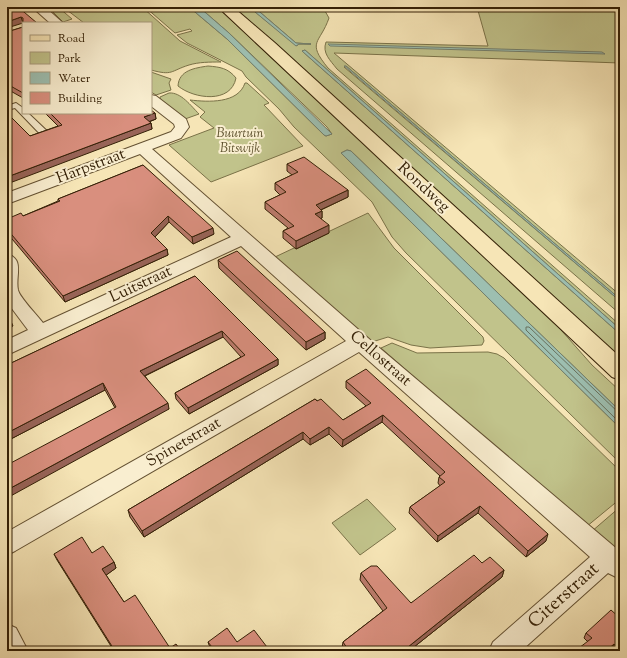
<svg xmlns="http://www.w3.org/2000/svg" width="627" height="658" viewBox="0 0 627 658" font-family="'Sorts Mill Goudy',serif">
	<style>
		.green { fill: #c1c38b; stroke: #7a7248 }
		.water { fill: #9dbfb1; stroke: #737f6d }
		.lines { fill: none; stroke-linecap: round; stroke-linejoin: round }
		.shore { stroke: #68705c; stroke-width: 1 }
		.service-casing { stroke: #645132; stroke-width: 2 }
		.minor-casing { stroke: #645132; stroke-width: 2 }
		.primary-casing { stroke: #342006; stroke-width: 2 }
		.service { fill: #f9eed0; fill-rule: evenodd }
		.minor { fill: #f9eed0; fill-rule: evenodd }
		.primary { fill: #f6e5b6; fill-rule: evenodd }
		.wall { fill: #bb7b6c; stroke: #342006 }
		.shaded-wall { fill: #986458; stroke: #342006 }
		.building { fill: #d98f7e; stroke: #342006 }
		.labels { text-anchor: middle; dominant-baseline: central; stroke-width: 4; stroke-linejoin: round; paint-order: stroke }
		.far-park-label { font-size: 13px; font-style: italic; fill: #5e512e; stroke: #f9eed0 }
		.street-label { font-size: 16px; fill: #342006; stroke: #f9eed0 }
		.near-street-label { font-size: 19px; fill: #342006; stroke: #f9eed0 }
	</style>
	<rect width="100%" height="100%" fill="#f6e5b6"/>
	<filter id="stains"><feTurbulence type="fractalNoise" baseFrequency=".005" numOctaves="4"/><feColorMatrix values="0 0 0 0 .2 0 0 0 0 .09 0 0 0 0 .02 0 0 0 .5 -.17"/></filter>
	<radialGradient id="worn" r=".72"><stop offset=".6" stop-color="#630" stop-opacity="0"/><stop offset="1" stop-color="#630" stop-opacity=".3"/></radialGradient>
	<g class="green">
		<polygon points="48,7 58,7 72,19 63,22"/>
		<path d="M63,7h79l38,34 41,21c-11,0 -22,0 -32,3 -19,6 -16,11 -38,5v-47h-67z"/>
		<polygon points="145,7 189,7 227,39 324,135 326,136 332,134 327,127 229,33 199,7 218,8 546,313 592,365 620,391 620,411 351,151 347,150 341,153 620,428 620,463 406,253 392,237 372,202 294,127 279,109 246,77 242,71 187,43 177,35 192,31 190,29 175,33"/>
		<path d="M232,7h17l48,39 1,-2h13l-15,-1 -42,-36h67l4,4 4,7c-9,26 -23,23 -1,50l292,257v4l-315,-279 -3,1 318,283v25z"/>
		<path d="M477,7h143v46h-3l-1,2 4,1v7l-286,-10 286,242v4l-274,-233 -2,1 276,234v13l-283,-245c-7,-9 -15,-16 -11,-27l162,4z"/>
		<path d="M208,66c12,1 20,2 28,12 -5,26 -42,21 -58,8 1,-16 17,-18 30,-20z"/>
		<polygon points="151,72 171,79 169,83 171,90 156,95 151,92"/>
		<path d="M245,83h2l22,20 -5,2 39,41 -92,36 -42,-37 45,-17 -14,-11 5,-5 -15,-12c18,2 48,4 55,-17z"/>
		<path d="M169,93c12,-1 22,13 30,21l-14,5 -25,-20v-2z"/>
		<polygon points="368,213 394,248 483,337 484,341 482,345 430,348 411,345 388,337 372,342 275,257"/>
		<polygon points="392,343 417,353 488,352 497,354 504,358 620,471 620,499 586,527 381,348"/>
		<polygon points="367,499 396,529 360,555 332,523"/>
		<polygon points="620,507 620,556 591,532"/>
	</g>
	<g class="water">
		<polygon points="189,7 199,7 229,33 332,134 326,136 324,135 227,39"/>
		<polygon points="249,7 254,7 296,43 311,44 299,44 296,46"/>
		<polygon points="328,44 602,52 605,54 330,46"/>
		<polygon points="305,50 620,329 620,334 302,51"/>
		<polygon points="346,66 620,299 620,301 344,66"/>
		<polygon points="347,150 351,151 620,411 620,428 341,153"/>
	</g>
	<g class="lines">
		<polyline class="shore" points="620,414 529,327 526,327 526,330 620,423"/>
		<g class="service-casing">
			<polygon id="service" points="16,103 23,108 23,113 28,113 48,132 48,136 42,136 15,108 7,110 7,106"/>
		</g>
		<g class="minor-casing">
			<g id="minor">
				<polygon points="32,7 45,7 63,23 50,23"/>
				<path d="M151,95l5,1 30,23 3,8 -8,11 -29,11 224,196 241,204 3,4v26l-12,-6 -87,78h-32l4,-9 97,-85 -231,-205 -344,199 -8,4v-23l339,-191 -105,-95 -234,109v-15l21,-10 -21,-28v-48c18,5 8,22 11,36 2,8 20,26 25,33l188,-86 -91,-83 -133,50v-11l164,-61 4,-5 -1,-3 -23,-18z"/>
				<polygon points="7,624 16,628 28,651 7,651"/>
			</g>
		</g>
		<g class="primary-casing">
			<polygon id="primary" points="218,7 233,7 275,43 620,357 620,380 612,377"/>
		</g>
		<use href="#service" class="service"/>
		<use href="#minor" class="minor"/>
		<use href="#primary" class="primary"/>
	</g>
	<g class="wall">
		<polygon points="7,7 37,23 23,23 23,98 7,89 7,32 23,27 23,23"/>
		<polygon points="45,113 155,113 156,119 149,122 151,123 152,129 30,136 58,126"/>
		<polygon points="287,164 348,190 348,197 321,210 322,211 322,218 321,219 329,233 296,249 283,238 283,231 288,228 265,209 265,202 280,195 275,190 275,183 292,175 287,171"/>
		<polygon points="143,165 214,234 193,244 169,222 155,237 167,249 168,255 65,302 7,233 7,219 23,216 58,201 58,199"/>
		<polygon points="218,260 325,332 325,339 306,350 219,268"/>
		<polygon points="195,276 278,359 278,365 189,414 176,399 175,393 241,357 223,337 145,376 169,409 115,408 105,390 7,441 7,365"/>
		<polygon points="346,381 546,541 526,557 478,513 437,542 409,513 410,507 440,486 438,483 439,477 440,476 382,422 342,447 329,434 310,445 303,439 144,537 130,517 128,510 315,399 343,420 366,406 346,388"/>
		<polygon points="92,553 114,562 116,568 106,575 124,602 170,648 181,651 114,651 57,560 54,554"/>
		<polygon points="482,563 504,570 502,577 409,651 345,651 342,648 343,642 383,611 360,580 361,573 411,603"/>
		<polygon points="620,618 620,651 612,651 611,650 587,641 584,638 586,633"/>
		<polygon points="208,642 237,642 270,651 213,651 209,645"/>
	</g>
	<g class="shaded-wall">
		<polygon points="21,17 23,23 7,28 7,22"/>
		<polygon points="155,113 156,119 145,123 144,117"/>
		<polygon points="151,123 152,129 7,184 7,177"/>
		<polygon points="348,190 348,197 316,212 316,205"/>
		<polygon points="322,211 322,218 315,221 315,214"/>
		<polygon points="168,216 169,222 153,239 151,233"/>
		<polygon points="329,225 329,233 296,249 296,241"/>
		<polygon points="213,228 214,234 193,244 192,237"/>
		<polygon points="167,249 168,255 65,302 63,296"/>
		<polygon points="10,319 13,326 7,329 7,320"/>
		<polygon points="222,331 223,337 142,377 140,371"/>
		<polygon points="325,332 325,339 306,350 306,342"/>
		<polygon points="278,359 278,365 189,414 188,408"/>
		<polygon points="103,383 105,390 7,441 7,433"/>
		<polygon points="168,403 169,409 7,498 7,490"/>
		<polygon points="383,415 382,422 342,447 343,440"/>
		<polygon points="329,427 329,434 310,445 310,439"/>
		<polygon points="303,432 303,439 144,537 142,531"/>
		<polygon points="480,506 478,513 437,542 438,536"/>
		<polygon points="548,534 546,541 526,557 528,551"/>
		<polygon points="114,562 116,568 105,576 102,569"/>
		<polygon points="504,570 502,577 409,651 403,651"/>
		<polygon points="614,644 611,650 609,651 606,651"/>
	</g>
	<g class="building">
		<polygon points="7,7 18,7 37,23 23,23 23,93 7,84 7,32 23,27 23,18 21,17 7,22"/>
		<polygon points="151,110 155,113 144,117 151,123 7,177 7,113 30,136 62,125 50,113 151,113"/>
		<polygon points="304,157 348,190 316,205 322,211 315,214 329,225 296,241 283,231 294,226 265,202 286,192 275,183 298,172 287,164"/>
		<polygon points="143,165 213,228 192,237 168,216 151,233 167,249 63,296 7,229 7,219 21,213 23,216 60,201 58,199"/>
		<polygon points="237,251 325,332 306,342 218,260"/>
		<polygon points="195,276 278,359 188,408 175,393 245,355 222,331 140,371 168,403 7,490 7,465 116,407 103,383 7,433 7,365"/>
		<polygon points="7,314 10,319 7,320"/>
		<polygon points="366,369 548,534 528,551 480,506 438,536 410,507 445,482 439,477 445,472 383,415 343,440 329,427 310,439 303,432 142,531 128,510 315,399 317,401 321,399 343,420 371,403 346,381"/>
		<polygon points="82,537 92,553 103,546 114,562 102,569 124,602 135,595 170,648 176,644 181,651 115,651 54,554"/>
		<polygon points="474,555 482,563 490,557 504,570 403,651 349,651 343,642 387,608 361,573 371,566 377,566 411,603"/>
		<polygon points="611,610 620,618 620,650 614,644 606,651 575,651 592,638 586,633"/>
		<polygon points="227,628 237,642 254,630 270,651 215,651 208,642"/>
	</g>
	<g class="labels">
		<g class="far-park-label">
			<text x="240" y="134">Buurtuin<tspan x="240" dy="15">Bitswijk</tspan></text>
		</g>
		<g class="street-label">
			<text transform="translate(91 167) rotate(-21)">Harpstraat</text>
			<text transform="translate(423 188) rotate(43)">Rondweg</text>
			<text transform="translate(141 285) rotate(-25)">Luitstraat</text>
			<text transform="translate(380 359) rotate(41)">Cellostraat</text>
			<text transform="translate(184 443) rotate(-30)">Spinetstraat</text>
		</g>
		<g class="near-street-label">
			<text transform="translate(564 596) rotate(-42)">Citerstraat</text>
		</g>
	</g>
	<rect width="627" height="658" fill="none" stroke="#f6e5b6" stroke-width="24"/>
	<rect x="8" y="8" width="611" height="642" fill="none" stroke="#342006" stroke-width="2"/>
	<rect x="12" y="12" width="603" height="634" fill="none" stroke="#342006"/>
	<rect x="22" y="22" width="130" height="92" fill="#f9eed0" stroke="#aa9c7f"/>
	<rect x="30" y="35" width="20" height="6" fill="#f6e5b6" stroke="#aa9c7f"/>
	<text x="58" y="42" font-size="12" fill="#342006">Road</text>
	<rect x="30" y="52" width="20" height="12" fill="#c1c38b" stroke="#aa9c7f"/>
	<text x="58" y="62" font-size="12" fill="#342006">Park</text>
	<rect x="30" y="72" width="20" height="12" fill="#9dbfb1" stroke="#aa9c7f"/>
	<text x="58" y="82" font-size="12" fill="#342006">Water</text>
	<rect x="30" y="92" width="20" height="12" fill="#d98f7e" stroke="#aa9c7f"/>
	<text x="58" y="102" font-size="12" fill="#342006">Building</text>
	<rect width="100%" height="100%" filter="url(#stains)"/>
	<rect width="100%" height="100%" fill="url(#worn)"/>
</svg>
